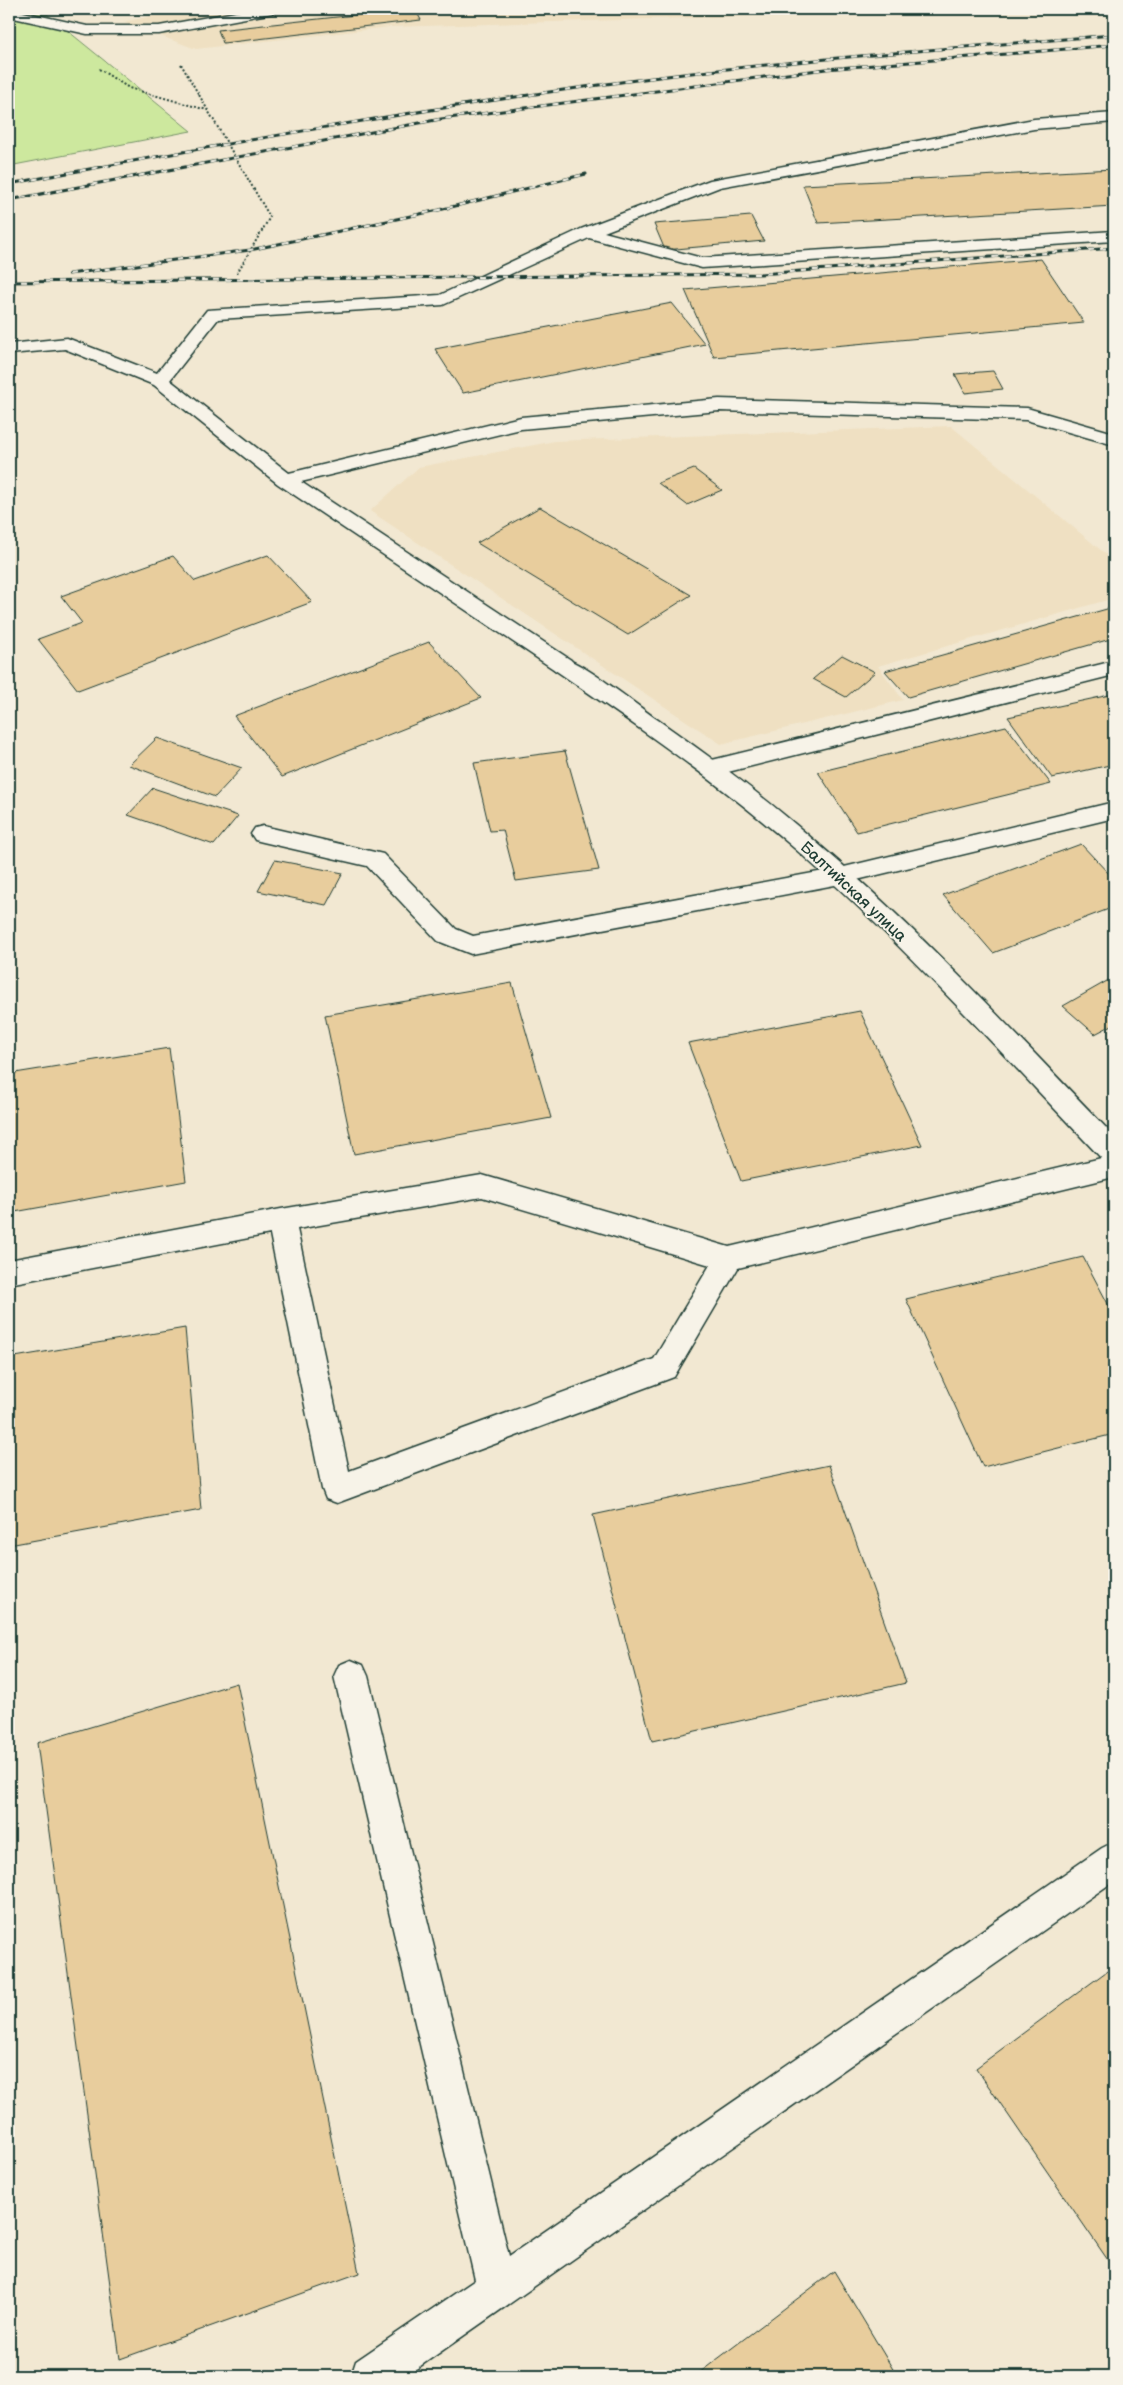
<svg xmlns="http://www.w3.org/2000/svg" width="1123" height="2385" viewBox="0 0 1123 2385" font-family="'Balsamiq Sans',sans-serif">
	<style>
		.built { fill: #efe0c2 }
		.green { fill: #cde89e; stroke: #769269 }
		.building { fill: #e8cd9d; stroke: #1f3d34 }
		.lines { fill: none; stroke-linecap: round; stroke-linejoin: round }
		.lane-casing { stroke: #1f3d34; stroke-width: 3 }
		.street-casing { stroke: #1f3d34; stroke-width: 3 }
		.path { stroke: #1f3d34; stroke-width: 2; stroke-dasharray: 2 2; stroke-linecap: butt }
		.lane { fill: #f7f3e8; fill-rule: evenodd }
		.street { fill: #f7f3e8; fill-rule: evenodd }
		.rail-casing { stroke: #1f3d34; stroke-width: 3 }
		.rail { stroke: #f7f3e8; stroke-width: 2; stroke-dasharray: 6; stroke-linecap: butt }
		.labels { text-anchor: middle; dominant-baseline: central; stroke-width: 4; stroke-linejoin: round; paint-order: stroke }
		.street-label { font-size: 16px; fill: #1f3d34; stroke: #f7f3e8 }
	</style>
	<rect width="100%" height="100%" fill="#f2e8d2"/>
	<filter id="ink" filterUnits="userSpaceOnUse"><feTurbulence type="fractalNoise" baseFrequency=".02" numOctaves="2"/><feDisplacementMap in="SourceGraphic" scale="10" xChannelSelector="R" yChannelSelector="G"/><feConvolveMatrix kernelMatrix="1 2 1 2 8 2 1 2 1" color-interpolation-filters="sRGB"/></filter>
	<g filter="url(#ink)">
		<g class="built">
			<polygon points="186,9 985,9 390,27 196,49 123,22"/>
			<polygon points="951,426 1114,561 1114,598 878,666 903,700 721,744 370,511 419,467 555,441"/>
		</g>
		<polygon class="green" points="9,9 47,14 191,131 9,166"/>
		<g class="building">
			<polygon points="410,9 415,9 421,20 223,43 218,30"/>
			<polygon points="1114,169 1114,206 818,223 803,185"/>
			<polygon points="751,216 764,241 665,250 654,224"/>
			<polygon points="1041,259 1084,323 714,357 685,290"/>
			<polygon points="672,303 705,344 463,393 435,349"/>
			<polygon points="993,371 1003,389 965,393 955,374"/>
			<polygon points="694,469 722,490 687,505 658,483"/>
			<polygon points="540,507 691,595 628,635 477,543"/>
			<polygon points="268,555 312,602 78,690 38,639 82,623 61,596 173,556 195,581"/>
			<polygon points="1114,607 1114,638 908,697 885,671"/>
			<polygon points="429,642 481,698 282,777 234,716"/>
			<polygon points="842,655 875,672 846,697 813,679"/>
			<polygon points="1114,694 1114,764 1052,778 1008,717"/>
			<polygon points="1006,726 1051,784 857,832 818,772"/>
			<polygon points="157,738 242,768 215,797 129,765"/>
			<polygon points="565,751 599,870 516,881 503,830 490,831 474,763"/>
			<polygon points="153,788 238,816 214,845 128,815"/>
			<polygon points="1081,844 1110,875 1114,873 1114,907 993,953 943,895"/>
			<polygon points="275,860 343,873 326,905 258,891"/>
			<polygon points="1114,977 1114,1024 1095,1034 1063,1006"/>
			<polygon points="512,983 551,1118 354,1154 325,1015"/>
			<polygon points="860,1011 922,1145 741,1181 688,1043"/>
			<polygon points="169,1048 186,1181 9,1213 9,1074"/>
			<polygon points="1083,1257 1114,1315 1114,1434 983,1467 906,1299"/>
			<polygon points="185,1328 201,1510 9,1545 9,1358"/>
			<polygon points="829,1465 906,1683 652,1741 593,1515"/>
			<polygon points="237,1683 359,2273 120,2359 37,1743"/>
			<polygon points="1114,1966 1114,2269 976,2068"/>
			<polygon points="834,2271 897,2376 695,2376"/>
		</g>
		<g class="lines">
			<g class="lane-casing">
				<g id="lane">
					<polygon points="9,9 87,26 159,26 252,9 280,9 273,13 159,34 87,34 9,17"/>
					<polygon points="1114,113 1114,122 1034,129 720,187 604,232 702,258 1114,231 1114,241 702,268 589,238 443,305 218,319 170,380 289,473 521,417 719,399 1027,408 1114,433 1114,445 1026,420 719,411 521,429 301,482 571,660 574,665 571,670 563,672 555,670 278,484 154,385 65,349 9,354 9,344 67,338 157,373 207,310 440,295 581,229 710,180 1034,119"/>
					<polygon points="1114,661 1114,675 712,776 704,773 701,768 704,763 712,760"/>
					<polygon points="1114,802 1114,818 840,884 471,954 438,941 367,866 263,842 255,840 251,834 255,828 263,826 383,854 456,929 473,936 840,868"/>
					<path d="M1114,1155v22l-376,91 -64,109 -337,126 -11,-4 -4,-10 -52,-255 -261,50v-24l272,-51 201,-34 247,72zM482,1197l228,68 -56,94 -305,112 -52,-242z"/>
					<polygon points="351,1660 363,1665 368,1676 509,2256 1102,1848 1114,1842 1114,1881 406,2376 351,2376 356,2361 475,2280 334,1676 339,1665"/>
				</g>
			</g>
			<g class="street-casing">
				<path id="street" d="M563,658c23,6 73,47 95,62 54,38 108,78 158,122 106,90 201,194 298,294v28l-10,-3c-99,-104 -196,-212 -303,-307 -77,-68 -161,-126 -246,-184l-3,-5 3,-5z"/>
			</g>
			<g class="path">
				<polyline points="181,64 270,217 237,273"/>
				<polyline points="99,69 129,88 207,110"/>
			</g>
			<use href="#lane" class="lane"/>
			<use href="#street" class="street"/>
			<g class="rail-casing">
				<g id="rail">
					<path d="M9,184c219,-41 438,-80 658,-108 149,-18 298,-29 447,-41"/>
					<polyline points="9,200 441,119 826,69 1114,45"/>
					<polyline points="69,274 250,250 439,210 586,174"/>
					<polyline points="9,282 760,274 1114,248"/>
				</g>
			</g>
			<use href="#rail" class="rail"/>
		</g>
	</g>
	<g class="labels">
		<g class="street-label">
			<text transform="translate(853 892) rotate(43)">Балтийская улица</text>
		</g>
	</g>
	<rect width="1123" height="2385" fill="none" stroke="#f7f3e8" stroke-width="30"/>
	<rect x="15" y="15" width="1093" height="2355" fill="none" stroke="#1f3d34" stroke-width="2" filter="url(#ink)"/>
</svg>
